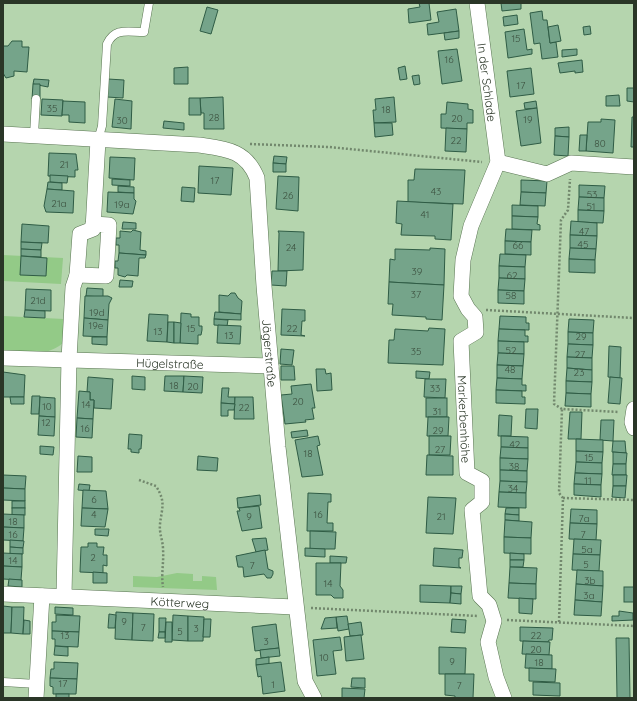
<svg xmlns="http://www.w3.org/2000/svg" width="637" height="701" viewBox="0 0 637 701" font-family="Quicksand,sans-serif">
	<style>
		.green { fill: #93ca87 }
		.building { fill: #75a48a; stroke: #2f5c45 }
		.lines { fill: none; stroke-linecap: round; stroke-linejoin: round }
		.service-casing { stroke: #587451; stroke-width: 9 }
		.minor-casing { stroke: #587451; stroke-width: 16 }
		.path { stroke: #72886d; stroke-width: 2.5; stroke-dasharray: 2 2; stroke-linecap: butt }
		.service { stroke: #fff; stroke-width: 8 }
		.minor { stroke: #fff; stroke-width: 15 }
		.labels { text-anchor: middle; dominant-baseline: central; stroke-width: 4; stroke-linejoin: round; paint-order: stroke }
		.number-label { font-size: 10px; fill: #3d5240 }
		.street-label { font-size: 12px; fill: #2a3627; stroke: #c2e2bb }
	</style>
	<rect width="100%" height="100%" fill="#b5d5ae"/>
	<g class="green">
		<polygon points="3,255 63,258 61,284 3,281"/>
		<path d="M3,316l61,3 -1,24c-18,15 -38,10 -60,9z"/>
		<polygon points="177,573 193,574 193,581 202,581 202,576 216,577 217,590 133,587 133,576 157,577"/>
	</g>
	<g class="building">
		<polygon points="419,3 429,3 431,20 409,23 408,9 420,7"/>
		<polygon points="501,3 521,3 521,9 502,11"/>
		<polygon points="207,7 218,10 211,34 200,31"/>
		<polygon points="456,9 459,31 428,35 427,24 439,22 437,12"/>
		<polygon points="542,11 543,20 547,20 550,43 556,42 558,57 542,59 540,43 534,44 530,13"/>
		<polygon points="517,15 518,24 504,26 503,17"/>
		<polygon points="558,25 561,41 550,43 548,27"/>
		<polygon points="590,26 591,34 584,35 583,27"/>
		<polygon points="524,29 527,50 532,49 532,54 508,58 505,32"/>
		<polygon points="459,31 459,38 445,40 444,33"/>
		<polygon points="12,41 22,41 22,47 29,47 27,72 14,71 14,76 6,78 3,73 3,46 8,46"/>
		<polygon points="457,49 462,81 442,84 438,51"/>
		<polygon points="577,49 577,55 562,57 562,50"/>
		<polygon points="582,60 583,72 575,73 575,71 560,73 558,63"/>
		<polygon points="405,66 407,79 400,80 398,68"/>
		<polygon points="188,67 188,84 174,84 174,68"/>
		<polygon points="531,68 534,94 510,97 507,71"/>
		<polygon points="419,75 420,84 414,85 412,76"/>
		<polygon points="34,79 49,80 48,87 33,84"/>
		<polygon points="108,79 124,80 123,98 107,97"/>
		<polygon points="33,84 40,84 40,99 32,99"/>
		<polygon points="627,88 634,88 634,102 627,101"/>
		<polygon points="619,95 620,106 606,106 606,96"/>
		<polygon points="223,97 224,129 204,129 204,113 201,113 200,98"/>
		<polygon points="394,97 396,122 374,123 373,110 376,110 375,99"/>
		<polygon points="189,98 200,98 201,115 189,115"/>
		<polygon points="42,99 63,100 62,116 41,115"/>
		<polygon points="115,99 132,101 131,129 112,127"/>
		<polygon points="63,101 85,102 85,123 69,122 69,115 62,115"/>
		<polygon points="536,101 537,108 525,109 524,103"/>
		<polygon points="447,102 468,104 468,109 473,110 473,123 467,123 467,129 441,128 441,114 446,114"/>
		<polygon points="537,108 541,143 521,146 516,111"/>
		<polygon points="632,117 634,117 634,147 631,147"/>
		<polygon points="601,119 615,120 613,153 586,151 588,122 601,122"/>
		<polygon points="164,121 184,123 184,130 163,128"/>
		<polygon points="374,123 392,123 393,135 375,137"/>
		<polygon points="569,127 569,137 555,136 555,128"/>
		<polygon points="446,128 467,129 466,152 445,151"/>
		<polygon points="580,135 587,135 586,151 579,151"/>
		<polygon points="555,136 569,137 568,156 554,155"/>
		<polygon points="49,153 76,154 78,170 75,170 75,177 48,176"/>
		<polygon points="274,156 287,157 286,164 273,163"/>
		<polygon points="110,157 135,158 134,180 109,178"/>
		<polygon points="273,163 286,164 286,172 273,172"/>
		<polygon points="199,166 233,168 231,195 198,193"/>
		<polygon points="415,169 465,170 463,204 408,202 408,180 414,180"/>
		<polygon points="50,175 68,176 67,183 50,182"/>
		<polygon points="278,176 299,177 298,211 276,209"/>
		<polygon points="112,179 130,180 130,186 112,185"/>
		<polygon points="521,180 547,181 546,193 521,192"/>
		<polygon points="48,182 62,183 62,190 47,189"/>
		<polygon points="579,185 605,186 604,198 579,197"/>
		<polygon points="118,186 134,187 134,193 118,192"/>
		<polygon points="182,187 195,188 194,202 181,201"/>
		<polygon points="47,189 74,191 73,213 46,212 44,206"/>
		<polygon points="108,192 134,193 134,199 136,201 133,214 107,212"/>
		<polygon points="521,192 546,193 545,206 520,205"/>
		<polygon points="579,197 604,198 604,211 578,210"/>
		<polygon points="397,201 453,204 451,240 435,239 435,236 401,235 402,224 396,223"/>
		<polygon points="512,205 538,206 538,217 512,216"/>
		<polygon points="578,210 604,211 603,223 578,222"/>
		<polygon points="512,216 538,217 537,224 540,225 540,230 512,229"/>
		<polygon points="571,221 597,223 597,236 570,235"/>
		<polygon points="123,222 136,223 136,229 122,229"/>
		<polygon points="22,224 49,226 48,243 21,242"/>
		<polygon points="506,229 532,230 531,242 505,241"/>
		<polygon points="133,230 141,232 140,250 146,251 146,255 119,253 119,245 116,245 116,238 120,238 120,231 131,232"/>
		<polygon points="278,231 304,232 303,270 278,271 279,233"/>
		<polygon points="570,235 597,236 596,249 570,248"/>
		<polygon points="505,241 531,242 531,255 505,254"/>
		<polygon points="21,242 42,243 41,250 21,249"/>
		<polygon points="430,248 445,249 444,285 389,282 390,259 395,260 395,249 430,250"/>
		<polygon points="570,248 596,249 595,260 569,259"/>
		<polygon points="21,249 41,250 41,257 21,256"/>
		<polygon points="119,253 146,255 145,258 139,258 138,276 127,275 125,277 118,275 118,268 115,268 115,261 118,261"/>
		<polygon points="500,254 526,255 525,267 499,266"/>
		<polygon points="21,256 47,258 46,276 20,275"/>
		<polygon points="569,259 595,260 595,273 569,272"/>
		<polygon points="499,266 525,267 525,279 499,278"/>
		<polygon points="272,271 287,271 286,286 271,285"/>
		<polygon points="499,278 525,279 524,291 498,290"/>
		<polygon points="120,280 133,281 132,287 119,287"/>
		<polygon points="389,282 444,285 442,320 426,319 426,317 392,315 393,304 388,304"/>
		<polygon points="87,288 103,289 103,297 86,296"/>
		<polygon points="26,289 51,290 51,311 25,310"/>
		<polygon points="498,290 524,291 524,304 498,303"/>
		<polygon points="231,293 235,293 238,298 242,301 241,314 219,312 219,295 228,296"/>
		<polygon points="85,296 108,296 112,298 109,304 108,320 84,318"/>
		<polygon points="282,309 305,310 305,321 302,321 301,335 305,336 281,335"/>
		<polygon points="25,310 45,311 45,318 24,317"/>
		<polygon points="215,312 241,314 241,320 214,319"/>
		<polygon points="181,313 191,314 191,317 199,317 199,326 202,326 202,330 201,335 198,335 198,344 180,343"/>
		<polygon points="149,314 168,315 167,342 147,341"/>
		<polygon points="500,316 526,317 526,323 529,323 529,330 499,329"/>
		<polygon points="84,318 108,320 107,337 83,336"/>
		<polygon points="214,319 228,320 227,326 214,325"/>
		<polygon points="569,319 594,320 593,333 568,332"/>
		<polygon points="168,322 174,322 174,343 167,342"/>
		<polygon points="174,322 181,323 180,343 174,343"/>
		<polygon points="218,325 241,326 240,344 217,343"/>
		<polygon points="429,328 445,329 443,365 388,363 389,340 394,340 395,329 428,331"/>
		<polygon points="499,329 525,330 525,336 528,336 528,342 498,341"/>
		<polygon points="568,332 593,333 593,345 568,344"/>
		<polygon points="92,337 107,337 107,345 92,344"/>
		<polygon points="498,341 524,342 524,354 498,353"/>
		<polygon points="568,344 593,345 592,358 567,357"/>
		<polygon points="609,346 621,347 620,378 608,377"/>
		<polygon points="281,349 294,350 292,365 280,364"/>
		<polygon points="498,353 524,354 523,366 497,365"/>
		<polygon points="567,357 592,358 592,370 567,368"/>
		<polygon points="497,365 523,366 522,379 497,378"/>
		<polygon points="281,366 294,366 295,380 281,380"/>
		<polygon points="567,368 592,370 592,382 566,381"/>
		<polygon points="316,369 325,369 326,374 331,373 332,390 317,391"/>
		<polygon points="416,371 430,372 429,379 416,378"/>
		<polygon points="3,372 25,375 24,397 3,397"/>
		<polygon points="132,376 145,377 145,390 132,389"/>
		<polygon points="165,376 184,376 183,392 164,391"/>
		<polygon points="184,376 203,377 202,393 183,392"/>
		<polygon points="88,377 113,379 111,409 94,408 94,400 90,400 90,392 87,392"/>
		<polygon points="610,377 622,378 620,404 608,403"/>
		<polygon points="497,378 522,379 522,385 526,385 526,391 496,390"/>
		<polygon points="425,379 446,379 445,398 424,397"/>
		<polygon points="566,381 592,382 591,394 566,393"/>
		<polygon points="311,384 315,408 312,408 314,419 305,420 306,422 285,424 281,395 292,394 291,386"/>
		<polygon points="222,388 229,388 228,397 235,397 235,404 221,403"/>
		<polygon points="496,390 522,391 522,397 525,397 525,404 496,403"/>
		<polygon points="79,391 90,392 90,400 94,400 93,419 77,418"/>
		<polygon points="566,393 591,394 591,407 565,406"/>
		<polygon points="32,396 40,396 39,414 31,414"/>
		<polygon points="10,397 24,397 24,404 11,404"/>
		<polygon points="40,397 55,398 55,417 39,416"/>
		<polygon points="235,397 253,397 254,419 234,419"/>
		<rect x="426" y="398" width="21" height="19"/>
		<polygon points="221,403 235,404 234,410 228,410 228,416 221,416"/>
		<polygon points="526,409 538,409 537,429 525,428"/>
		<polygon points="570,412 582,412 581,439 568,439"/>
		<polygon points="499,415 512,416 511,436 498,436"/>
		<polygon points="39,416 55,417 54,436 38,435"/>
		<polygon points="428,417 449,417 448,436 427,436"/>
		<polygon points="77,418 93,419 92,438 76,437"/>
		<polygon points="601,420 614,420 613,441 600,440"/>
		<polygon points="307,430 308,436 292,438 291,432"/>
		<polygon points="129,434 142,435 141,449 139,449 139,453 131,452 131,449 128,449"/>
		<polygon points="318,436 320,445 317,446 323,475 302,477 295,440"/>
		<polygon points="429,436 451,436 450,455 429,455"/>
		<polygon points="501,436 528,437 528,448 501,447"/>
		<polygon points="576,439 603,440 603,452 576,451"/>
		<polygon points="613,441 625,441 626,453 612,452"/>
		<polygon points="40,446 54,447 53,455 40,454"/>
		<polygon points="501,447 528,448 528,459 500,458"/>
		<polygon points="576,451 603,452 602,463 576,462"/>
		<polygon points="613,452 627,453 626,464 613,464"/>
		<polygon points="427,455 453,456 453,475 426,475"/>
		<polygon points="78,456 92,457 92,472 77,472"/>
		<polygon points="198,456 218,458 217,471 197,470"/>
		<polygon points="500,458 528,459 527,471 500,470"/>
		<polygon points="576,462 602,463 602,474 575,473"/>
		<polygon points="613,464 626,464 626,475 612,475"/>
		<polygon points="500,470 527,471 527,482 500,481"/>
		<polygon points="575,473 602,474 601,485 574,484"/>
		<polygon points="3,475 26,476 25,489 3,488"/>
		<polygon points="613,475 627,475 626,486 613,486"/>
		<polygon points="500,481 527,482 526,493 499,492"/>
		<polygon points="79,484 90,485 89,491 78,490"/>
		<polygon points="574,484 601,485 601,497 574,495"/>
		<polygon points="613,486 626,486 625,498 612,497"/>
		<polygon points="3,488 25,489 25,501 3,500"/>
		<polygon points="83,490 106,491 108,509 82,508"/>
		<polygon points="499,492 526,493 526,508 498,507"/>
		<polygon points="308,493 331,494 331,502 328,502 327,523 333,523 333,531 307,531"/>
		<polygon points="260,495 261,505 238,508 237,498"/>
		<polygon points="428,497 456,498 453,534 426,533"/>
		<rect x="12" y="501" width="13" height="7"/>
		<polygon points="259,506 262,528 242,531 237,511 240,511 239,508"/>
		<rect x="12" y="508" width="13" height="7"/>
		<polygon points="82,508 108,509 105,527 81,526"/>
		<polygon points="506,508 519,508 519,515 505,514"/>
		<polygon points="571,509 597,510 597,524 570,523"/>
		<polygon points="3,514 24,515 24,528 3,527"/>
		<polygon points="505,514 519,515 519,521 505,520"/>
		<polygon points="505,520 532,522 531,538 504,537"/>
		<polygon points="570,523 597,524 596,540 569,539"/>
		<polygon points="3,527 24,528 23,541 3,540"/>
		<polygon points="95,529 109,529 108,536 95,535"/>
		<polygon points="310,531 336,532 335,549 310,549"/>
		<polygon points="504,537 531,538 531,554 504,553"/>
		<polygon points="266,538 268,550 256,552 252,539"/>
		<polygon points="574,539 601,540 600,555 573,554"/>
		<polygon points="10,540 24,541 23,548 10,547"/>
		<polygon points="88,543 97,543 97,547 104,547 103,555 107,555 107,566 103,565 103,573 80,572 81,547 88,547"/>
		<polygon points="10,547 23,548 23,554 10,554"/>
		<polygon points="305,548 325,549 325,557 305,556"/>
		<polygon points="434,548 463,550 462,558 459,558 459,567 461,568 433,566"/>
		<polygon points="265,550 268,569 273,571 273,574 271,578 267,578 264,574 244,577 243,567 238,567 236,556"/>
		<polygon points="3,553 22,554 22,567 3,566"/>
		<polygon points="510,553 524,554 524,560 510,560"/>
		<polygon points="573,554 600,555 599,571 572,570"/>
		<polygon points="330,556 347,557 346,563 330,563"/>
		<polygon points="510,560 524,560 523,567 510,567"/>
		<polygon points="316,563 341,563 340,586 343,590 343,598 334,598 331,595 316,595"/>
		<polygon points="3,566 22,567 21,580 3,579"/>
		<polygon points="510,567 537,568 536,584 509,583"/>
		<polygon points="577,570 603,571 603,586 576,584"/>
		<polygon points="93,572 107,573 107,583 93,583"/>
		<polygon points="9,579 22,580 22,587 8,586"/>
		<polygon points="509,583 536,584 536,599 508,598"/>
		<polygon points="576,584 603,586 602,602 575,600"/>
		<polygon points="420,585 451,586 450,603 420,602"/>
		<polygon points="451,586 462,586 461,594 451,593"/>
		<rect x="624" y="587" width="10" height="15"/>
		<polygon points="451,593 461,594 461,604 450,603"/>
		<polygon points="519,598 533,599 532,614 519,613"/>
		<polygon points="575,600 602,602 601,616 574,615"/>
		<polygon points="3,606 12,607 11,633 3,633"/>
		<polygon points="12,607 24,607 23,634 11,633"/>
		<polygon points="55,607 73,608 73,615 55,614"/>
		<polygon points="619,611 633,613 633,620 612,621 612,616 619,616"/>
		<polygon points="116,612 133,613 132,640 115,639"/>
		<polygon points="133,613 154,614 153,641 132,640"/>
		<polygon points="109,614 116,615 115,628 108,628"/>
		<polygon points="56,615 80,616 79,632 52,631 52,622 56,622"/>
		<polygon points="173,615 188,616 188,641 172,640"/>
		<polygon points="188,616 204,617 203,641 188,641"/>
		<polygon points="347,616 349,629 338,631 336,617"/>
		<polygon points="336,617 337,628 321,629 325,618"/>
		<polygon points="159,618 166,618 165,632 159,632"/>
		<polygon points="204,619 211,619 210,637 203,637"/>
		<polygon points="452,619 466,620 465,633 451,632"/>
		<polygon points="24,620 30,621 30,634 23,634"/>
		<polygon points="166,622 172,622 172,642 165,642"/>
		<polygon points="361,622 363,635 350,636 348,624"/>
		<polygon points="276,624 279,648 255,651 252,627"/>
		<polygon points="520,627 553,628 552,640 549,640 548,642 520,641"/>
		<polygon points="52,631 79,632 78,647 55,646 55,639 52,639"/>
		<polygon points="159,632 165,632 165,638 158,638"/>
		<polygon points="361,635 364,659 346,661 344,637"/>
		<polygon points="340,637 342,650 333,651 336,674 317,676 313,640"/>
		<polygon points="616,638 629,638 630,698 617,698"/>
		<polygon points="523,641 550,642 549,655 522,654"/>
		<polygon points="55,646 68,647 68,656 54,655"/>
		<polygon points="439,647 466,648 465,674 439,674"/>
		<polygon points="279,648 280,656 261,658 260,650"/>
		<polygon points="526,654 552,655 552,669 525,668"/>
		<polygon points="269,657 269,664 256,665 256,659"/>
		<polygon points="54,662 78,663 77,679 50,678 51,669 54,669"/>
		<polygon points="281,662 285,691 263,694 261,676 258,677 256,665"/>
		<polygon points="529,668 556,669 555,682 529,681"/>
		<polygon points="445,674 474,674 473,698 455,698 455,696 445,695"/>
		<polygon points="50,678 77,679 76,694 53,694 53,687 50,686"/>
		<polygon points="352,678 365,678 365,688 351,687"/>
		<polygon points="533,682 560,683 560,696 533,695"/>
		<polygon points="342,688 365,689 364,698 342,698"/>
		<rect x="56" y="694" width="13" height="4"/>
	</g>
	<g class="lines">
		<g class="service-casing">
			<g id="service">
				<polyline points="34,135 36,99"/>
				<path d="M98,140l4,-14 5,-82c8,-17 21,-12 37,-12l5,-29"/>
				<polyline points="3,682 37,684"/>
			</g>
		</g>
		<g class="minor-casing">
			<g id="minor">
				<path id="s1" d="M477,3l21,159 -27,64 -8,34 -2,36 7,13 7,8 1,15 -15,9 6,132 15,8v21l-10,8 8,86 9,9 5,16 -6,21 8,35 8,21"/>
				<path id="s2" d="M3,134l196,11c27,4 47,5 58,33l7,108 14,161 27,234 9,17"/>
				<polyline points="498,162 547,174 571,163 634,167"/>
				<polyline points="77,275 106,276 109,225 93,224"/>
				<path id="s3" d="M3,358l268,8"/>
				<polyline points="634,409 632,422 634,428"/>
				<path id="s4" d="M3,594l292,13"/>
				<polyline points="64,596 69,359 73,287 77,275 80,234 93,229 98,140"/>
				<polyline points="36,698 42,596"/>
			</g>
		</g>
		<g class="path">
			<polyline points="250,144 329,147 482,162"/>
			<polyline points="486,310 634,318"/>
			<polyline points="562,409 554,404 561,220 568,210 570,179"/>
			<path d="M139,480l17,6c10,16 6,21 4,38 -1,9 3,17 3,25 1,13 -2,25 0,38"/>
			<polyline points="563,498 559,493 562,409 619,412"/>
			<polyline points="311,608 478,616"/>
			<polyline points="507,620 634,626"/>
			<polyline points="559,622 563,498 634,500"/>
		</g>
		<use href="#service" class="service"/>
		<use href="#minor" class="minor"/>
	</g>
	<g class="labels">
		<g class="number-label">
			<text x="516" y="38">15</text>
			<text x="449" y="59">16</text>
			<text x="521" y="85">17</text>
			<text x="52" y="108">35</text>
			<text x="386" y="109">18</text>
			<text x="214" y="117">28</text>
			<text x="457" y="118">20</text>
			<text x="528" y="119">19</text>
			<text x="122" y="120">30</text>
			<text x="456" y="140">22</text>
			<text x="600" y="143">80</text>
			<text x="64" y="164">21</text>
			<text x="215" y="180">17</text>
			<text x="436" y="191">43</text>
			<text x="592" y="194">53</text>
			<text x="288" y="195">26</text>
			<text x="59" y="203">21a</text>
			<text x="122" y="204">19a</text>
			<text x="591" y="206">51</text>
			<text x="425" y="214">41</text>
			<text x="584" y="231">47</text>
			<text x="583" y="244">45</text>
			<text x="518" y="245">66</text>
			<text x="291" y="247">24</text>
			<text x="417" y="271">39</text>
			<text x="512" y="275">62</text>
			<text x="416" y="294">37</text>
			<text x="511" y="295">58</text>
			<text x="38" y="300">21d</text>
			<text x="97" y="312">19d</text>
			<text x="96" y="325">19e</text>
			<text x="191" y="328">15</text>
			<text x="292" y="328">22</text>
			<text x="158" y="331">13</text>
			<text x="229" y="335">13</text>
			<text x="581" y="336">29</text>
			<text x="511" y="350">52</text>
			<text x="416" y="351">35</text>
			<text x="580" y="354">27</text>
			<text x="510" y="369">48</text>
			<text x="579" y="372">23</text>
			<text x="174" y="385">18</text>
			<text x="193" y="386">20</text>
			<text x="435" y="388">33</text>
			<text x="298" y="401">20</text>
			<text x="86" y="404">14</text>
			<text x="47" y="406">10</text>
			<text x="244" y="407">22</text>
			<text x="437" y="411">31</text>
			<text x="46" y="422">12</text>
			<text x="85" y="428">16</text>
			<text x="438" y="430">29</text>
			<text x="515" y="444">42</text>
			<text x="440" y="449">27</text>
			<text x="308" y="453">18</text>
			<text x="589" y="457">15</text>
			<text x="514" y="466">38</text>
			<text x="588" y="480">11</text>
			<text x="513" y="488">34</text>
			<text x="94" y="499">6</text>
			<text x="94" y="514">4</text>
			<text x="318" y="514">16</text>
			<text x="249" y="516">9</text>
			<text x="441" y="516">21</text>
			<text x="584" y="518">7a</text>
			<text x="13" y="521">18</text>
			<text x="13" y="534">16</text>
			<text x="583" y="534">7</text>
			<text x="587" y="549">5a</text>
			<text x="93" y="557">2</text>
			<text x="13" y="560">14</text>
			<text x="586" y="564">5</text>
			<text x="252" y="565">7</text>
			<text x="590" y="580">3b</text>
			<text x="328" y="583">14</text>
			<text x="589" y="595">3a</text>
			<text x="124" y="621">9</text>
			<text x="143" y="627">7</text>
			<text x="196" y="628">3</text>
			<text x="180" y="631">5</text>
			<text x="65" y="635">13</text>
			<text x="536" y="635">22</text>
			<text x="266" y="641">3</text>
			<text x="536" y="649">20</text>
			<text x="324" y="657">10</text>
			<text x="452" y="661">9</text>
			<text x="539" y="662">18</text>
			<text x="63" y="683">17</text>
			<text x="273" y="684">1</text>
			<text x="459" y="685">7</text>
		</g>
		<g class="street-label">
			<text stroke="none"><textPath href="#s1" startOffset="80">In der Schlade</textPath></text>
			<text stroke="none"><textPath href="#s2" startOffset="443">Jägerstraße</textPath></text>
			<text stroke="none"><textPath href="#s3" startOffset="167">Hügelstraße</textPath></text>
			<text stroke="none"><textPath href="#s1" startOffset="437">Markerbenhöhe</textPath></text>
			<text stroke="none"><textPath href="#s4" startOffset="177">Kötterweg</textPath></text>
		</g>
	</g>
	<rect width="637" height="701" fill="none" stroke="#2a3627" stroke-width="8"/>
</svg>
